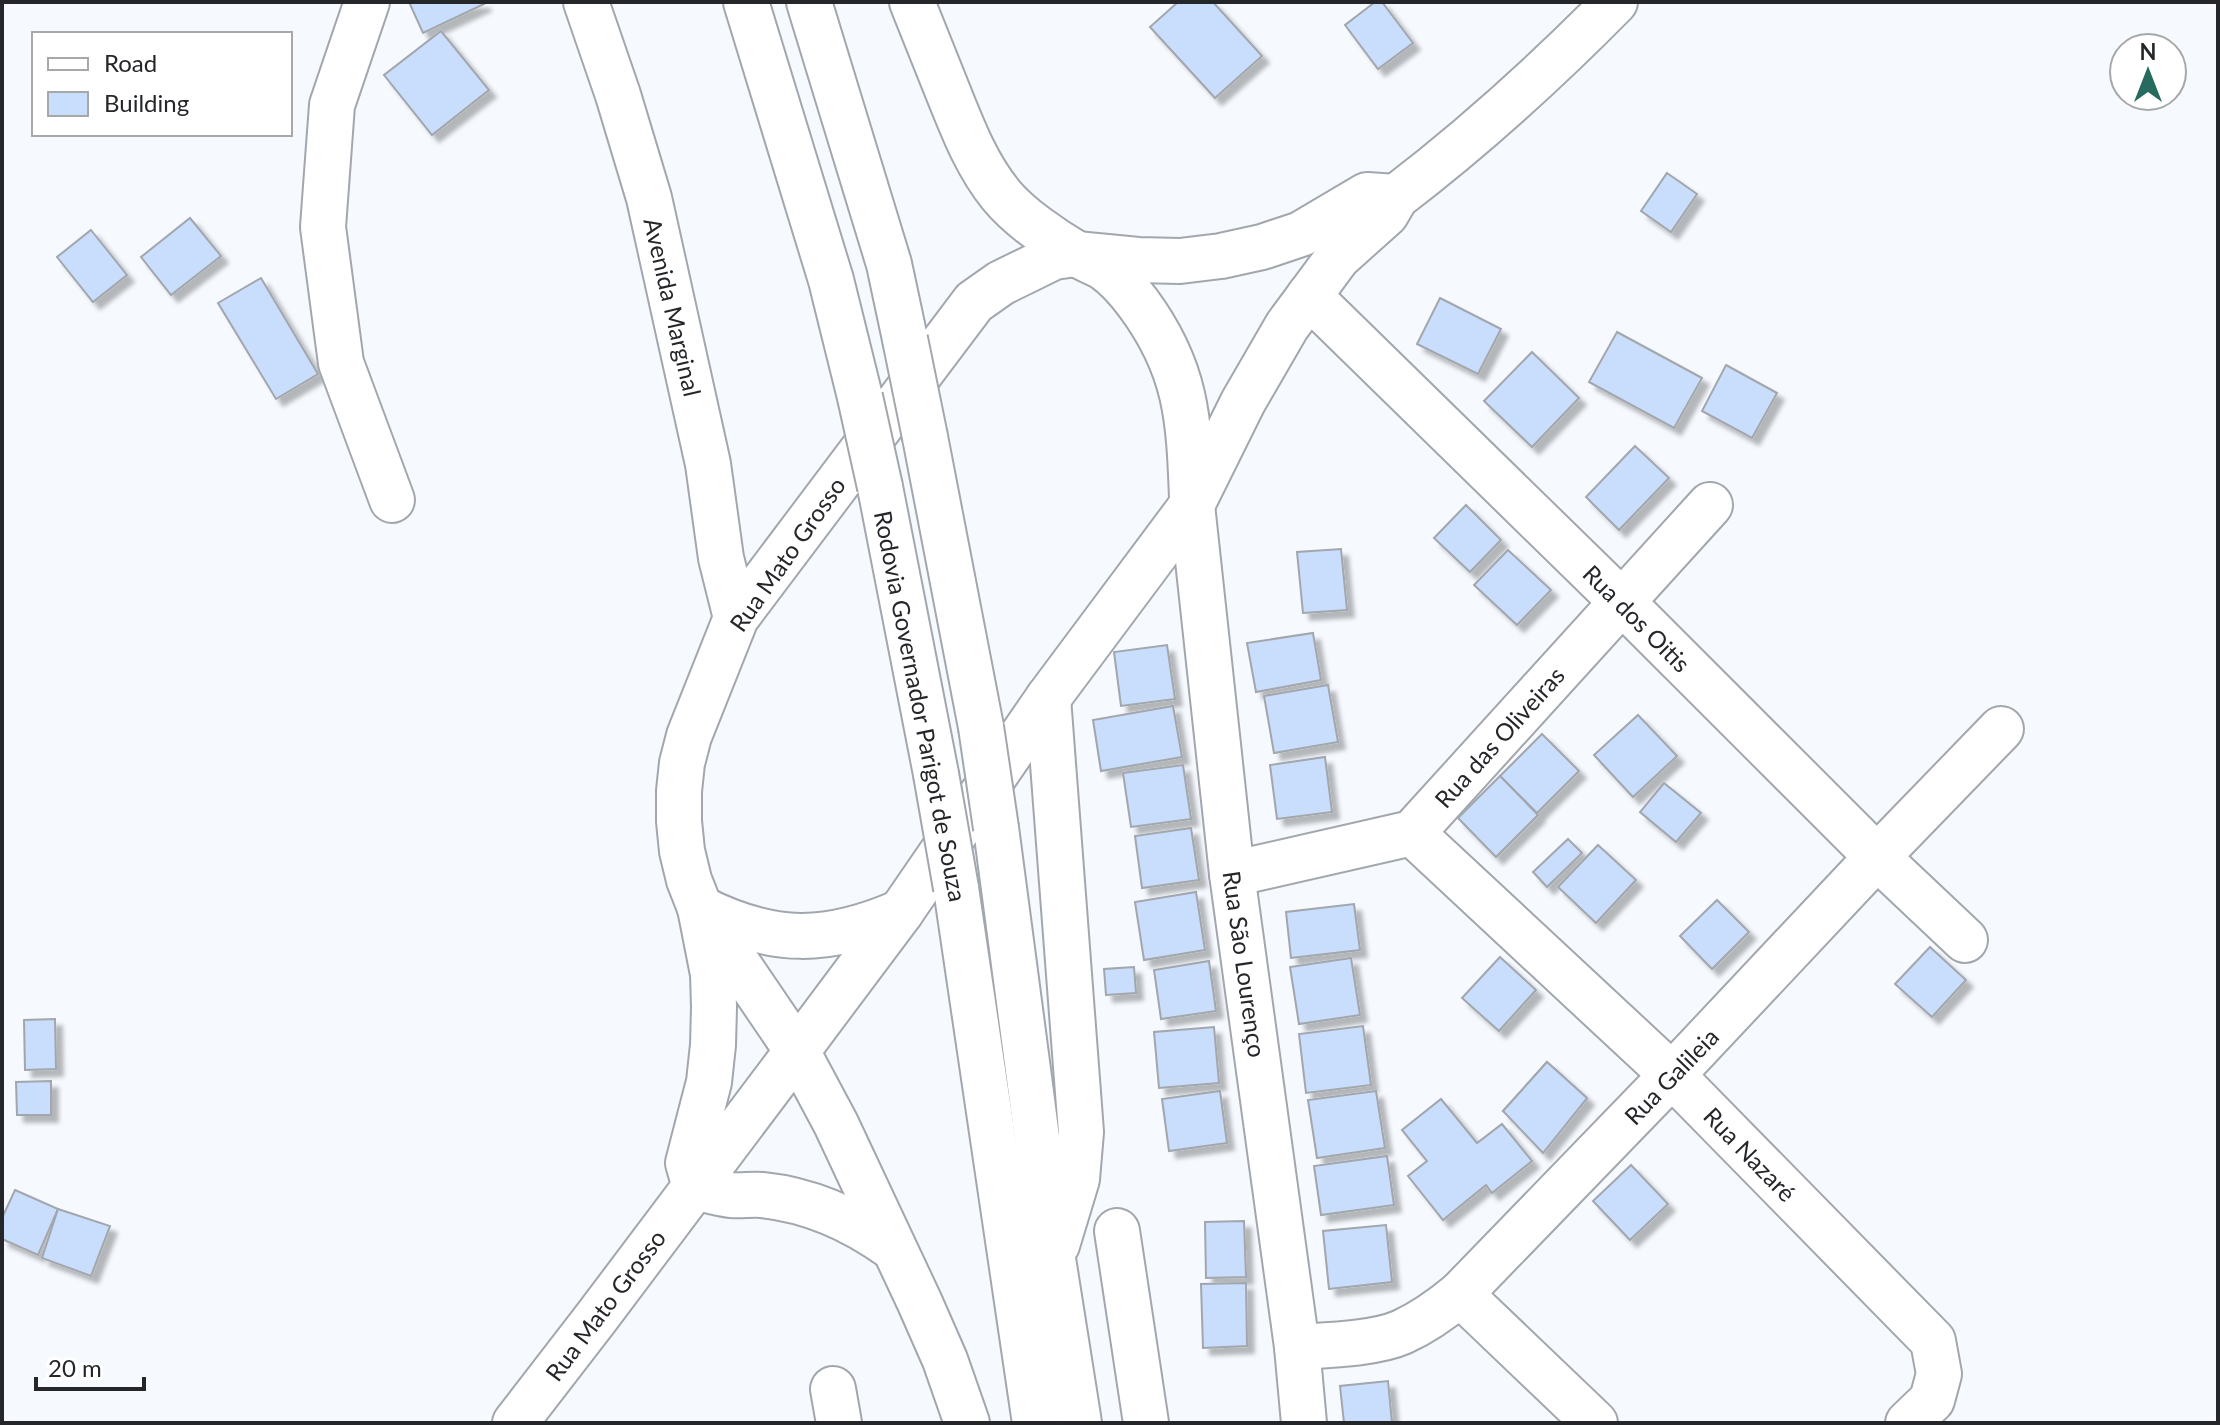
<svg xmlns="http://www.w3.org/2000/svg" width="2220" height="1425" viewBox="0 0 2220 1425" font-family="Lato,sans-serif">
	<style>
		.building { fill: #c9ddfc; stroke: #a2a6ad; stroke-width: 2; filter: url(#shadow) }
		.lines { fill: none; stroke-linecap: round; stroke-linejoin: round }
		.minor-casing { stroke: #a2a7ae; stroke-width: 48 }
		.major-casing { stroke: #a2a7ae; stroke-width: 48 }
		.minor { stroke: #fff; stroke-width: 44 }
		.major { stroke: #fff; stroke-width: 44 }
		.major-bridge-casing { stroke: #a2a7ae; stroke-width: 48; stroke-linecap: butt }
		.major-bridge { stroke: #fff; stroke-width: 44 }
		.labels { text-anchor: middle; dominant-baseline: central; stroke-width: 7; stroke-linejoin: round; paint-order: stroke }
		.street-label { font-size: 24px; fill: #242629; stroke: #fff }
	</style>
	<defs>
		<filter id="shadow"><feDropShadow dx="7" dy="7" stdDeviation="2" flood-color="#0004"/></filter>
	</defs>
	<rect width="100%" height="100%" fill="#f6f9fe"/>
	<g class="building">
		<polygon points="409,2 483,2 484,4 423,33"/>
		<polygon points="1178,2 1213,2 1262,56 1215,98 1150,27"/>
		<polygon points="1375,2 1382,2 1413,43 1378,69 1345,25"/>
		<polygon points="441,31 489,90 432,135 384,75"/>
		<polygon points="1667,173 1697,194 1671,232 1641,211"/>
		<polygon points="190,218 221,256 171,295 141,257"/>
		<polygon points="91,230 127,275 93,302 57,257"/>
		<polygon points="261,278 318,374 276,399 218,303"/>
		<polygon points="1440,298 1501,329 1478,374 1417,344"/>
		<polygon points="1617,332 1702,378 1674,428 1589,382"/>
		<polygon points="1532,352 1579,398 1532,447 1484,401"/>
		<polygon points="1726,365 1777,393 1752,438 1702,411"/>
		<polygon points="1635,446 1669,478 1619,530 1586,497"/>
		<polygon points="1466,505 1501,540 1470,572 1434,538"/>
		<polygon points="1341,549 1347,610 1303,613 1297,552"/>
		<polygon points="1508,550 1551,590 1517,625 1474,585"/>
		<polygon points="1313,633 1321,680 1256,692 1247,643"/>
		<polygon points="1167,645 1175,699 1121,706 1114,652"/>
		<polygon points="1328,685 1338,742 1274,753 1264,696"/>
		<polygon points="1173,706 1182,757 1101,771 1093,720"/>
		<polygon points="1638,715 1677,756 1633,797 1594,755"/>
		<polygon points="1542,734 1579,771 1537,813 1500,776"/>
		<polygon points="1325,757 1332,812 1277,819 1270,765"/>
		<polygon points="1183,765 1191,819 1131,827 1123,773"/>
		<polygon points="1500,776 1538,815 1496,857 1458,818"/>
		<polygon points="1664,783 1701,813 1676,842 1640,812"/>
		<polygon points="1191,828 1199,880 1142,888 1135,836"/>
		<polygon points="1568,839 1582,853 1547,887 1533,872"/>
		<polygon points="1598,845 1636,880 1596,923 1558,887"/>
		<polygon points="1196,892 1205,950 1144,960 1135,902"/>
		<polygon points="1717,900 1749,932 1712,969 1680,936"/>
		<polygon points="1354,904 1360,950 1291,958 1286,912"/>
		<polygon points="1930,947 1966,980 1932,1017 1895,984"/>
		<polygon points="1500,957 1536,990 1499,1031 1462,998"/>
		<polygon points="1351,958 1360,1015 1299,1024 1290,967"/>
		<polygon points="1209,961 1216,1011 1161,1019 1154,970"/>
		<polygon points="1134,967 1136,993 1106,995 1104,969"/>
		<polygon points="55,1019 56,1069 25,1070 24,1020"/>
		<polygon points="1363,1026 1371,1085 1306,1093 1299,1034"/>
		<polygon points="1214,1027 1219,1083 1159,1088 1154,1032"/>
		<polygon points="1547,1062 1587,1098 1543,1146 1503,1111"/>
		<polygon points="1547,1062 1587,1098 1543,1153 1503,1111"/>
		<polygon points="51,1081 51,1115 17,1115 16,1082"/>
		<polygon points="1220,1091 1227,1143 1169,1151 1162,1099"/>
		<polygon points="1376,1091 1385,1148 1317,1158 1308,1100"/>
		<polygon points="1441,1099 1477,1143 1502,1124 1532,1161 1492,1193 1486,1185 1443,1220 1408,1176 1427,1161 1402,1130"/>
		<polygon points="1387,1156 1394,1205 1321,1215 1314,1166"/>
		<polygon points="1631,1165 1668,1204 1630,1240 1593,1201"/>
		<polygon points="15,1190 58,1209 38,1255 2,1239 2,1218"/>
		<polygon points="58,1209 110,1226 91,1276 42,1258"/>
		<polygon points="1244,1221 1246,1277 1206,1278 1205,1222"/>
		<polygon points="1386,1225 1392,1282 1329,1289 1323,1231"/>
		<polygon points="1246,1283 1247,1346 1203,1348 1201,1284"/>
		<polygon points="1388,1381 1392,1423 1344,1423 1340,1386"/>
	</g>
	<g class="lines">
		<g class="minor-casing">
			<g id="minor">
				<polyline points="367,2 332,105 323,227 341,363 392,500"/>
				<polyline points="586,2 618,95 649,198 708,464 721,558 736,618"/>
				<polyline points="1309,296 1622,602 1877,857 1965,940"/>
				<polyline points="1192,505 1232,874 1297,1347 1304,1423"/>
				<polyline points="1412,833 1672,1075 1933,1341 1939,1374 1932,1400 1908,1423"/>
				<polyline points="1232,874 1412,833 1710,505"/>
				<polyline points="695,1187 688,1163 709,1082 713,1045 714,1007 713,974 700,908"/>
				<polyline points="1117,1231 1146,1423"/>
				<polyline points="1460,1294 1595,1423"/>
				<path d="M1297,1347c30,-2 78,-3 105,-15 22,-10 40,-23 58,-38l212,-219 205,-218 124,-128"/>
				<polyline points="833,1389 839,1423"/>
				<polyline points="515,1423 596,1318 797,1051"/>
			</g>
		</g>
		<g class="major-casing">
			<g id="major">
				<polyline points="746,2 831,280 860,397"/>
				<polyline points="809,2 889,264 905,339"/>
				<path d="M912,2c12,30 24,60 36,90 15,37 28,72 53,103 18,22 52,45 76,59 9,6 19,9 27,14 13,9 25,23 34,35 49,66 51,116 54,195"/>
				<polyline points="925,437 981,727"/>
				<polyline points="880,487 936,774"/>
				<polyline points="1048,698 1081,1132 1077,1179 1057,1245"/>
				<polyline points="996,828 1053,1259 1079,1423"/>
				<polyline points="956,888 1035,1423"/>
				<path d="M700,908c73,37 128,36 201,4"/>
				<path d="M797,1051l104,-139 147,-214 144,-193 51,-103 44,-76 51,-69 48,-43 10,-17c77,-59 150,-125 219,-195"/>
				<path d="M695,1187c12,3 24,7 36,8 10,1 21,-1 31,0 49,5 91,24 131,53"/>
				<polyline points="967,1423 945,1360 920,1303 836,1124 797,1051 700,908 689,880 682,851 679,821 679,791 682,763 689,736 736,618 974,302 1001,283 1054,257 1076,254 1138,260 1180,261 1221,256 1262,247 1301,234 1367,195 1396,197"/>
			</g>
		</g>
		<use href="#minor" class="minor"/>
		<use href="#major" class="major"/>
		<g class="major-bridge-casing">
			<g id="major-bridge">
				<polyline points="905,339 925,437"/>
				<polyline points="860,397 880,487"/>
				<polyline points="981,727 996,828"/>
				<polyline points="936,774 956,888"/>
			</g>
		</g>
		<use href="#major-bridge" class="major-bridge"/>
	</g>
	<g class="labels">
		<g class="street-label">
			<text transform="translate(673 307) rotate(77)">Avenida Marginal</text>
			<text transform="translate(787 554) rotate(-55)">Rua Mato Grosso</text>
			<text transform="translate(1637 618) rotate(45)">Rua dos Oitis</text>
			<text transform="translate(921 706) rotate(79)">Rodovia Governador Parigot de Souza</text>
			<text transform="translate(1499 737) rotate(-48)">Rua das Oliveiras</text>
			<text transform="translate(1245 964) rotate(82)">Rua São Lourenço</text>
			<text transform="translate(1671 1076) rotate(-46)">Rua Galileia</text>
			<text transform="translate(1750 1154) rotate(46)">Rua Nazaré</text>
			<text transform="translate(605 1305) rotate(-53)">Rua Mato Grosso</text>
		</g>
	</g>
	<rect width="2220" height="1425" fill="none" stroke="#242629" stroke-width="8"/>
	<rect x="32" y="32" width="260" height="104" fill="#ffffff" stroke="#a7a8a9" stroke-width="2"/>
	<rect x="48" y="58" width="40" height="12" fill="#ffffff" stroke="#a7a8a9" stroke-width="2"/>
	<text x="104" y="72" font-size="24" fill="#242629">Road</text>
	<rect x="48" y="92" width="40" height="24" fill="#c9ddfc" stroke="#a7a8a9" stroke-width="2"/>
	<text x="104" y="112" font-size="24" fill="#242629">Building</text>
	<g transform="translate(2148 72)"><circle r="38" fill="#ffffff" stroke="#a7a8a9" stroke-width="2"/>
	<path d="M0-6L14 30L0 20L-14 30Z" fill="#266b5e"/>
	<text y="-12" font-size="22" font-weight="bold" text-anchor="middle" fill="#242629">N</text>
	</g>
	<path d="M36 1377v12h108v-12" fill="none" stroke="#242629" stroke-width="4"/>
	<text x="48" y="1377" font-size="24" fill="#242629" stroke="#ffffff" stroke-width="6" paint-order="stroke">20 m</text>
</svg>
